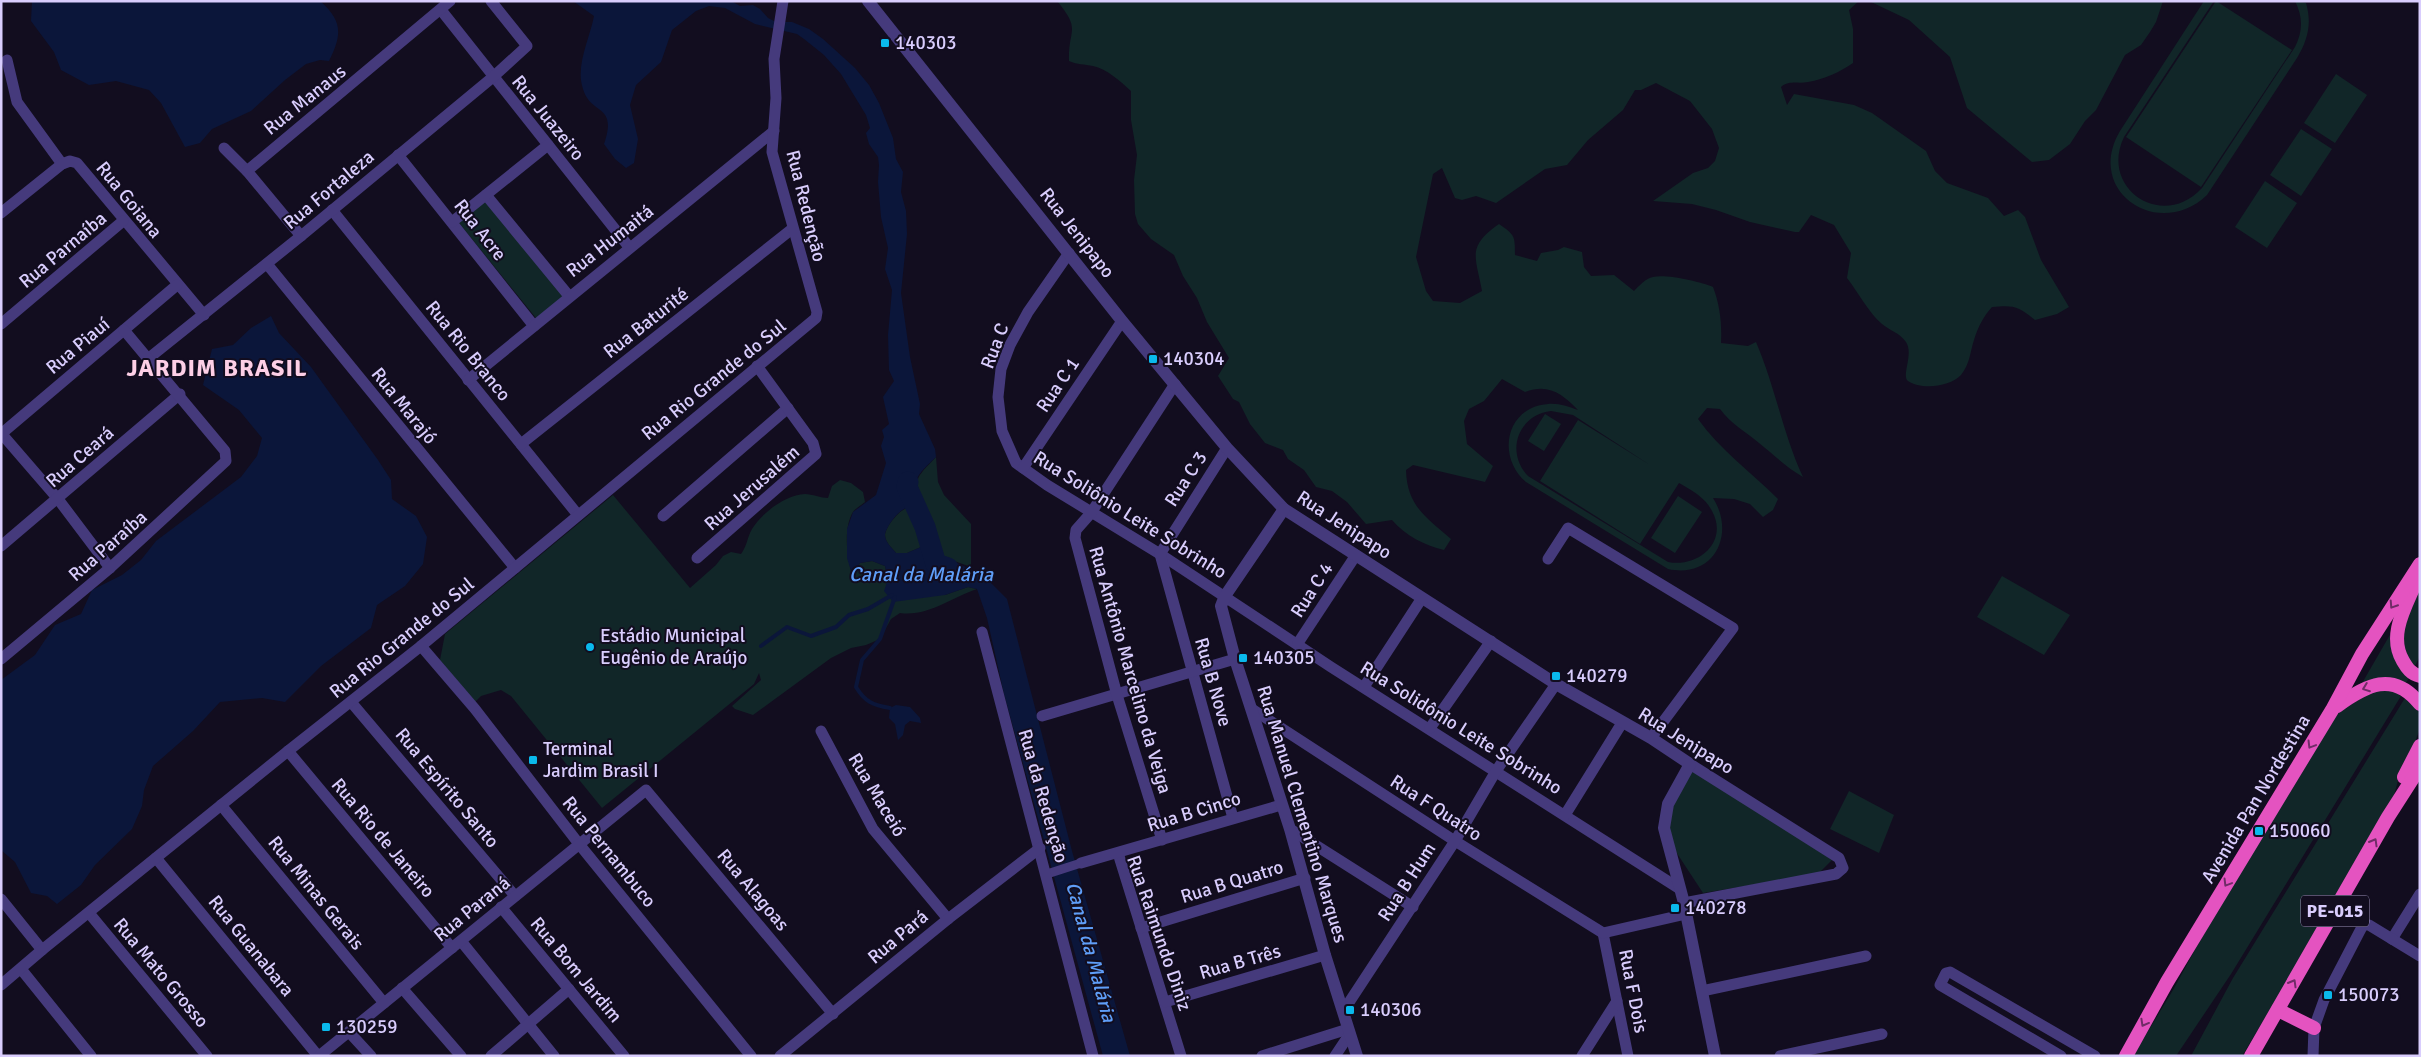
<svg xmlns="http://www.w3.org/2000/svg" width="2421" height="1057" viewBox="0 0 2421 1057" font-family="Signika,sans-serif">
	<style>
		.green { fill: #112628; fill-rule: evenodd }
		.water { fill: #0b163a }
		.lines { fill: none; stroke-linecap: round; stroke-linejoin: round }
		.stream { stroke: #0b163a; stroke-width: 4 }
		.river { stroke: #0b163a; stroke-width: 21 }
		.pedestrian { stroke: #453a7c; stroke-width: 9 }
		.minor { stroke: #453a7c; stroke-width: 11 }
		.tertiary { stroke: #453a7c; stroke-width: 12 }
		.trunk { stroke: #e453c0; stroke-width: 14 }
		.oneway { stroke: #702c67 }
		.poi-dot { fill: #0ab9ec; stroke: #120d1f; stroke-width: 2 }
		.labels { text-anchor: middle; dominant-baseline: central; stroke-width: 4; stroke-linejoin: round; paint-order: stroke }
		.shield { fill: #120d1f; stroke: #9d93ba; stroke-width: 1 }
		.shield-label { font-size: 18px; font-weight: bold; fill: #d9cdfd }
		.poi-label { font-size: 19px; fill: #d9cdfd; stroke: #120d1f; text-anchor: start }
		.street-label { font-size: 19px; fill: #d9cdfd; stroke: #120d1f }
		.water-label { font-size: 20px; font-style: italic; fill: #5f9ef8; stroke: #120d1f }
		.district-label { font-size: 24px; font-weight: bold; letter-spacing: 1px; fill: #fdcfe6; stroke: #120d1f }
	</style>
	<rect width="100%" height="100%" fill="#120d1f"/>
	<g class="green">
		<path d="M1057,1h802l-10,9 4,19v34c-13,9 -28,16 -45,19 -10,2 -19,-2 -27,5l6,18 7,-11 60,11 18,8 54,38 9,20 12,12 41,15 16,18 14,-6 7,7 16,43 28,47 -12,7 -22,6c-17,-14 -21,-15 -43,-13 -9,10 -14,20 -18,33 -4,12 -4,24 -13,35 -11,12 -40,15 -53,6 -7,-5 6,-27 -2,-39 -7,-10 -16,-11 -24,-18 -14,-12 -24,-32 -35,-46l4,-25 -17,-28 -23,-10 -12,17h-4l-45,-10 -34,-12 -24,-6 -39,-3 40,-28 15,-5 7,-7 4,-13 -7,-19 -22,-28 -34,-18 -15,7h-6l-12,20 -35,30 -21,25 -22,4 -49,34 -20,-7 -14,4 -7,-2 -13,-30 -9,6 -17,83 10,34 7,10 27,2 22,-12c-6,-34 -16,-44 17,-67 16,11 16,12 16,31l22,6 4,-8 17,-3 6,-3 18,5 2,15 7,9 23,-1 20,16c5,-5 12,-13 19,-14 14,-3 48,5 60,10 7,18 9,37 8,56l27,3 8,-4c19,44 27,92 47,135 -17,-10 -29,-22 -44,-34 -14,-12 -28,-19 -39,-34l-13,-1 -9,11c22,31 53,53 80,80l-5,11 -10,7 -13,-13 -16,-5 -21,-1c23,36 1,81 -45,71l-142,-87c-30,-26 -20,-75 22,-78 11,-1 21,3 30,6 -16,-16 -29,-27 -53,-18l-23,-13 -18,22 -15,8 -5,12 3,23 26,22 -8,16 -72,-17 -7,5c1,36 20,47 45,69l-7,11c-20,-5 -38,-14 -52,-30l-26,4 -19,-22 -15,-11 -16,-4 -12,-17 -16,-11 -5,-9 -18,-7 -15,-19 -11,-22 -6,-3 -15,-23 11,-18 -22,-36 -10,-24 -14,-22 -9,-21 -23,-16 -13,-15 -3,-10 -1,-34 3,-25 -6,-35v-29c-11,-10 -24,-22 -38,-25 -9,-2 -15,-1 -24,-5 -1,-33 13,-30 -12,-60zM1551,411l22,4 77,50 -72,-45 -38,61 100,63 39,-61c12,7 26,14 33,28 17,31 -14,57 -44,51l-140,-86c-23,-24 -10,-61 23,-65z"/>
		<polygon points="1869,1 2163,1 2156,22 2150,32 2141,45 2125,55 2096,110 2085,121 2070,144 2049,160 2032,162 1967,108 1950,57 1909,20"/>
		<path d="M2204,1h10l-90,136c-25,52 39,94 78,51l93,-141c8,-16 8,-30 0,-46l11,2c6,20 2,37 -9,55l-90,137c-48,46 -123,-3 -87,-64z"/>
		<polygon points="2216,1 2292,50 2201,187 2126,137"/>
		<polygon points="2336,74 2367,95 2335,143 2304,123"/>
		<polygon points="2301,129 2332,149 2301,196 2270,175"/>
		<polygon points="2265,181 2297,203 2267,248 2235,227"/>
		<polygon points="487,199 566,295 536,318 459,223"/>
		<polygon points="1545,414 1561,424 1544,451 1528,441"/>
		<path d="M936,457l2,25 6,13 27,29v43l-28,-10 -5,-7 -17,-3 -14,6h-11c-4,-5 -11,-11 -11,-18 1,-9 16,-28 26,-28 3,0 8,2 12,3 -5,-33 -14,-25 13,-53z"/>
		<path d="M840,480l11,3 12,9 2,10c-4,3 -10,7 -12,10 -10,16 -6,46 -1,62l8,-11 12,-2 13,5 3,13 57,16 23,-8 9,2c-25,8 -49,28 -77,24l-9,6 -11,20 -14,6 -15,3 -20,10 -78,57 -18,-6 -3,-3 29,-26 -2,-7 -5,11 -152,124 -91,-112 -10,-6 -20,6 -6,6 -35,-42 5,-26 168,-139 77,93 26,-23 7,-9 8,-4 10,2c6,-8 6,-16 11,-25 10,-16 33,-34 53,-35 7,0 16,4 23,4l4,-12z"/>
		<polygon points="1678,496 1702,512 1675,553 1651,538"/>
		<polygon points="2002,576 2070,615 2044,655 1977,617"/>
		<polygon points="2420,589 2420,656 2415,666 2406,659 2402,631"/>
		<polygon points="2391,633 2411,675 2405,684 2361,685"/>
		<polygon points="2383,684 2401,696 2231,974 2176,1056 2133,1056 2173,990 2238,871 2335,715"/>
		<polygon points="2405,698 2419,709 2419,731 2412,750 2399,777 2388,817 2343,888 2242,1056 2191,1056 2233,978"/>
		<polygon points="1693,764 1832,860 1818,874 1703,893 1661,829"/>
		<polygon points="1849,791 1894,815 1879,853 1830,829"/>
	</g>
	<g class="water">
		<path d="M32,1h288c23,20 22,34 9,60l-9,-1 -14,4 -21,16 -34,31 -39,18 -12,14 -15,4 -24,-44 -12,-13 -33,-9 -27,4 -28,-15 -7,-18 -23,-31z"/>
		<path d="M573,1h158l9,5 13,-1 7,4 8,9 8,4h16l17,7 14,10 32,29 14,17 10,18 14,35 3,21 7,13 -2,20 5,19 1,23 -6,59 9,64 10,47 -1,10 16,35 1,8c-7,7 -23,20 -20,30 3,9 8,13 7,23 -3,-1 -8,-3 -12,-3 -10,-1 -25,19 -26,28 0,7 7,13 11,18h11l14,-6 17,4 5,6 39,17 25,25 65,252 58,205h-27l-99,-362 -17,-76 -10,-29 -9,-2 -23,8 -52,7 -9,-11 4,-12 -3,-13 -13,-5 -12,2 -8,11 -5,-16v-29l6,-17 23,-17 10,-32 -5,-17 3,-9 -2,-7 7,-6 -6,-27 11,-16 -5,-11 -1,-35 4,-45 -7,-21 3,-21 -7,-31 -3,-35 1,-17 -1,-8 -9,-13 -3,-11 4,-5 -4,-13 -25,-41 -17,-19 -20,-16 -7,-5 -42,-10 -30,-16 -16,-2 -13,5 -24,19 -11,32 -25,23 -6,20 8,34 -4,24 -8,5 -11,-9 -11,-15c14,-41 -13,-28 -21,-55 -8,-23 7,-51 11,-73z"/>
		<polygon points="271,316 279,333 311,367 378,460 391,480 392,499 416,516 427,537 423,564 405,586 377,605 371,628 321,666 285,702 262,698 220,702 193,731 153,766 144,790 142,806 132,829 95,865 81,885 57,904 47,896 31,893 15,862 1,850 1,680 35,655 55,625 81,614 92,590 122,575 141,560 156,541 241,477 257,456 262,438 239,410 203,385 212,349 233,345 251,328"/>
		<polygon points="896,705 910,707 920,718 921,723 910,721 905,725 903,735 898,740 895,724 889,718 890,708"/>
	</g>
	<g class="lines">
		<g class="stream">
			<polyline points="761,646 787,627 811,636 836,627 849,615 868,609 892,595"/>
			<path d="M890,708c-17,-3 -25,-6 -34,-21l6,-27 18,-21 15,-42"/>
		</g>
		<polyline class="river" points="908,482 907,487 925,527 936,564 948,568"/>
		<polyline class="pedestrian" points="1047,874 1081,863"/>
		<g class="minor">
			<polyline points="441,10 629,247"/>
			<polyline points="7,60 17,102 62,164"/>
			<polyline points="224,148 247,171"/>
			<polyline points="398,155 534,326"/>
			<polyline points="486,195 569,296"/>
			<polyline points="332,210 578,515"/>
			<polyline points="1,213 62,164 70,161 77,163 204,315"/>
			<polyline points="452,222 548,145"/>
			<polyline points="301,236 247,171 450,1"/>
			<polyline points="1069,253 1028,312 1010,345 1001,369 998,397 1002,431 1016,463 1047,485 1160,554 1331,667 1680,889"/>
			<polyline points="267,264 515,568"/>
			<polyline points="1,324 123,221"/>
			<polyline points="149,358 301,236 493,77 527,46 491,1"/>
			<polyline points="468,380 774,131"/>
			<polyline points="1,433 58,499 110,568"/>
			<polyline points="1,434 177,285"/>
			<polyline points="521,444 792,229"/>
			<polyline points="1227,448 1160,554 1233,818"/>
			<polyline points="1023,468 1122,321"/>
			<polyline points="663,516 788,408"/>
			<polyline points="1,546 180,394"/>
			<polyline points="697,558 816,454 813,443 757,366"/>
			<polyline points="1548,559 1568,528 1733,628 1651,738"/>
			<polyline points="982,632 1093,1056"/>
			<polyline points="1298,643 1356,555"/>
			<polyline points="421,646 475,709 579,844 751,1056"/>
			<polyline points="1,659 110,568 226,461 225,451 124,330"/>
			<polyline points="1364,687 1422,598"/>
			<polyline points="351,702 515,896"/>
			<polyline points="1252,709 1455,841 1603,933"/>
			<polyline points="1042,716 1235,659"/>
			<polyline points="1430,728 1491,641"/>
			<polyline points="821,731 873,829 948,919"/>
			<polyline points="288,751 452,948"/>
			<polyline points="221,805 384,1003"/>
			<polyline points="1565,815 1622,723"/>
			<polyline points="1290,829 1413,907"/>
			<polyline points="1162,840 1117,695 1075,538 1076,530 1091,513 1175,384"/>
			<polyline points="1118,853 1181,1056"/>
			<polyline points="156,858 318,1056"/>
			<polyline points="1081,863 1281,805"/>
			<polyline points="1,899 42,950"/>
			<polyline points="1684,903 1836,874 1843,868 1839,858 1690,764"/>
			<polyline points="501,907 624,1056"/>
			<polyline points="89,913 207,1056"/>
			<polyline points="1141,928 1305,878"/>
			<polyline points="1603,933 1628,1056"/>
			<polyline points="1603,933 1686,914"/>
			<polyline points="2392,939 2420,894"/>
			<polyline points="461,941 554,1056"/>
			<polyline points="21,969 91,1056"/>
			<polyline points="1,985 42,950 288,751 421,646 816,318 817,312 772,152 776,98 774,59 783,1"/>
			<polyline points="402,988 461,1056"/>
			<polyline points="1702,991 1866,956"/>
			<polyline points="1165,1002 1325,955"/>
			<polyline points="1344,1010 1455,841 1496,771 1556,684"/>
			<polyline points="349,1032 371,1056"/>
			<polyline points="319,1056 646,790 833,1014"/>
			<polyline points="491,1056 569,989"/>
			<polyline points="780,1056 948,919 1040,848"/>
			<polyline points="1262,1056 1348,1029"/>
			<polyline points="1335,1056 1349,1035"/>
			<polyline points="1582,1056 1617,1001"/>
			<polyline points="1780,1056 1882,1034"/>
			<polyline points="2061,1056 1940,985 1946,973 1950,972 2095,1056"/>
			<polyline points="2313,1056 2314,1028 2324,1000 2363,925 2369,925 2420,956"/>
		</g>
		<g class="tertiary">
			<polyline points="868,1 1122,321 1227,448 1284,509 1556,684 1651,738 1690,764 1668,804 1664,828 1684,903 1715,1056"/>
			<polyline points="1284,509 1225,596 1221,606 1235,659 1290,829 1325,955 1357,1056"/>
		</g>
		<g class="trunk">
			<path d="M2417,579c-10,26 -30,55 -14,82 4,7 8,13 17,15"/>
			<path d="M2337,706c29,-21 56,-36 83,-2"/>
			<polyline points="2404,777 2420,746"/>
			<polyline points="2278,1010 2314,1028"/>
			<polyline points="2126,1056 2167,982 2332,710 2362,654 2420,564"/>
			<polyline points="2251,1056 2388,817 2420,767"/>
		</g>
	</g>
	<defs><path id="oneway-chevron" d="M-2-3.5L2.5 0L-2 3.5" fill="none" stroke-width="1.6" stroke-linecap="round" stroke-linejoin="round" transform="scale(1.25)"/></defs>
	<g class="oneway">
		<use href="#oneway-chevron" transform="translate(2393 605) rotate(123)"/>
		<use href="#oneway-chevron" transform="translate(2366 688) rotate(159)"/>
		<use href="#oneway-chevron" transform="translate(2311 745) rotate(121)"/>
		<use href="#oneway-chevron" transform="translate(2374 842) rotate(-60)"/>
		<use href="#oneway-chevron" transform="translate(2227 883) rotate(121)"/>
		<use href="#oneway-chevron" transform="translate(2293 983) rotate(-60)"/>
		<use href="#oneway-chevron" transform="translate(2144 1023) rotate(119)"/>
	</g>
	<g class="poi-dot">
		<rect x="880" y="38" width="10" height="10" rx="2.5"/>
		<rect x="1148" y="354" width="10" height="10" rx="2.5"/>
		<circle cx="590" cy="647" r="5"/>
		<rect x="1238" y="653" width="10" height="10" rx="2.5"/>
		<rect x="1551" y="671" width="10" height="10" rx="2.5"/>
		<rect x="528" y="755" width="10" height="10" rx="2.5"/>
		<rect x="2254" y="826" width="10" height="10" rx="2.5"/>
		<rect x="1670" y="903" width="10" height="10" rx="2.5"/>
		<rect x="2323" y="990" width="10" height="10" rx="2.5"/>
		<rect x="1345" y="1005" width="10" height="10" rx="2.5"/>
		<rect x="321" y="1022" width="10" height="10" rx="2.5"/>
	</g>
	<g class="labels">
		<rect class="shield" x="2301" y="895.5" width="68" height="31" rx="4"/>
		<g class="shield-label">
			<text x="2335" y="911">PE-015</text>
		</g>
		<g class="poi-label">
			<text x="895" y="43">140303</text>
			<text x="1163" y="359">140304</text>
			<text x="600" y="636">Estádio Municipal<tspan x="600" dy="22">Eugênio de Araújo</tspan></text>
			<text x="1253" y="658">140305</text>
			<text x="1566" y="676">140279</text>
			<text x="543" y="749">Terminal<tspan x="543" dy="22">Jardim Brasil I</tspan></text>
			<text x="2269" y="831">150060</text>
			<text x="1685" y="908">140278</text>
			<text x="2338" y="995">150073</text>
			<text x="1360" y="1010">140306</text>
			<text x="336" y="1027">130259</text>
		</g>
		<g class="street-label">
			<text transform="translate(305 100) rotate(-39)">Rua Manaus</text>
			<text transform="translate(548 118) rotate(51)">Rua Juazeiro</text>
			<text transform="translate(329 190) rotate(-40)">Rua Fortaleza</text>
			<text transform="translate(129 200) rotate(51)">Rua Goiana</text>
			<text transform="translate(806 206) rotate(76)">Rua Redenção</text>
			<text transform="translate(480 230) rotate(52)">Rua Acre</text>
			<text transform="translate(1077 233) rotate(52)">Rua Jenipapo</text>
			<text transform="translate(610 241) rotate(-38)">Rua Humaitá</text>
			<text transform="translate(63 250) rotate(-40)">Rua Parnaíba</text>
			<text transform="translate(646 323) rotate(-38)">Rua Baturité</text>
			<text transform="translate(78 346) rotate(-40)">Rua Piauí</text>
			<text transform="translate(995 346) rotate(-69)">Rua C</text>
			<text transform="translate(468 351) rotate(51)">Rua Rio Branco</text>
			<text transform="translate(714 380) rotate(-39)">Rua Rio Grande do Sul</text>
			<text transform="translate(1058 385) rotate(-56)">Rua C 1</text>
			<text transform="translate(404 406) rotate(51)">Rua Marajó</text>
			<text transform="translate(80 457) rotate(-41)">Rua Ceará</text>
			<text transform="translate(1186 479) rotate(-57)">Rua C 3</text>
			<text transform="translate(752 488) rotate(-41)">Rua Jerusalém</text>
			<text transform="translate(1130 515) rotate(32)">Rua Soliônio Leite Sobrinho</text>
			<text transform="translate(1344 525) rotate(33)">Rua Jenipapo</text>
			<text transform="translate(108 546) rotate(-41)">Rua Paraíba</text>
			<text transform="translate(1312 590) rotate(-57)">Rua C 4</text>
			<text transform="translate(402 638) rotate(-39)">Rua Rio Grande do Sul</text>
			<text transform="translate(1130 670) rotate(74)">Rua Antônio Marcelino da Veiga</text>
			<text transform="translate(1213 682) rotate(74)">Rua B Nove</text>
			<text transform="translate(1461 728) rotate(32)">Rua Solidônio Leite Sobrinho</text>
			<text transform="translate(1686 741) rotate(32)">Rua Jenipapo</text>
			<text transform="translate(447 788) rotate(50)">Rua Espírito Santo</text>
			<text transform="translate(877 795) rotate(59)">Rua Maceió</text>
			<text transform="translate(1043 796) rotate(74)">Rua da Redenção</text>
			<text transform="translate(2256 799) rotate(-59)">Avenida Pan Nordestina</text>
			<text transform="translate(1436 808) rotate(33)">Rua F Quatro</text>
			<text transform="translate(1194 812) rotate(-17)">Rua B Cinco</text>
			<text transform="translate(1302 814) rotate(73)">Rua Manuel Clementino Marques</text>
			<text transform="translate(383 838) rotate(50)">Rua Rio de Janeiro</text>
			<text transform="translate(609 852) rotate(51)">Rua Pernambuco</text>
			<text transform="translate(1232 882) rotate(-17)">Rua B Quatro</text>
			<text transform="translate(1407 882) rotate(-57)">Rua B Hum</text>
			<text transform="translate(753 890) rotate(50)">Rua Alagoas</text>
			<text transform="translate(316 893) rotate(51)">Rua Minas Gerais</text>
			<text transform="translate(472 909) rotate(-39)">Rua Paraná</text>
			<text transform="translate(1159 933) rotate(71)">Rua Raimundo Diniz</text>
			<text transform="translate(898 937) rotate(-40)">Rua Pará</text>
			<text transform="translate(251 946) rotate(51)">Rua Guanabara</text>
			<text transform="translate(1240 962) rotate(-16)">Rua B Três</text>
			<text transform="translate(576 970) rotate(50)">Rua Bom Jardim</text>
			<text transform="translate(161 973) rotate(50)">Rua Mato Grosso</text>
			<text transform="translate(1633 991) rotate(79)">Rua F Dois</text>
		</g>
		<g class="water-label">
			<text x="921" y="574">Canal da Malária</text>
			<text transform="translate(1091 952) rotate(75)">Canal da Malária</text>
		</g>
		<g class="district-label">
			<text x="217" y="368">JARDIM BRASIL</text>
		</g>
	</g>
	<rect width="2421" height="1057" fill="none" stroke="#d9cdfd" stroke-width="5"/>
</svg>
